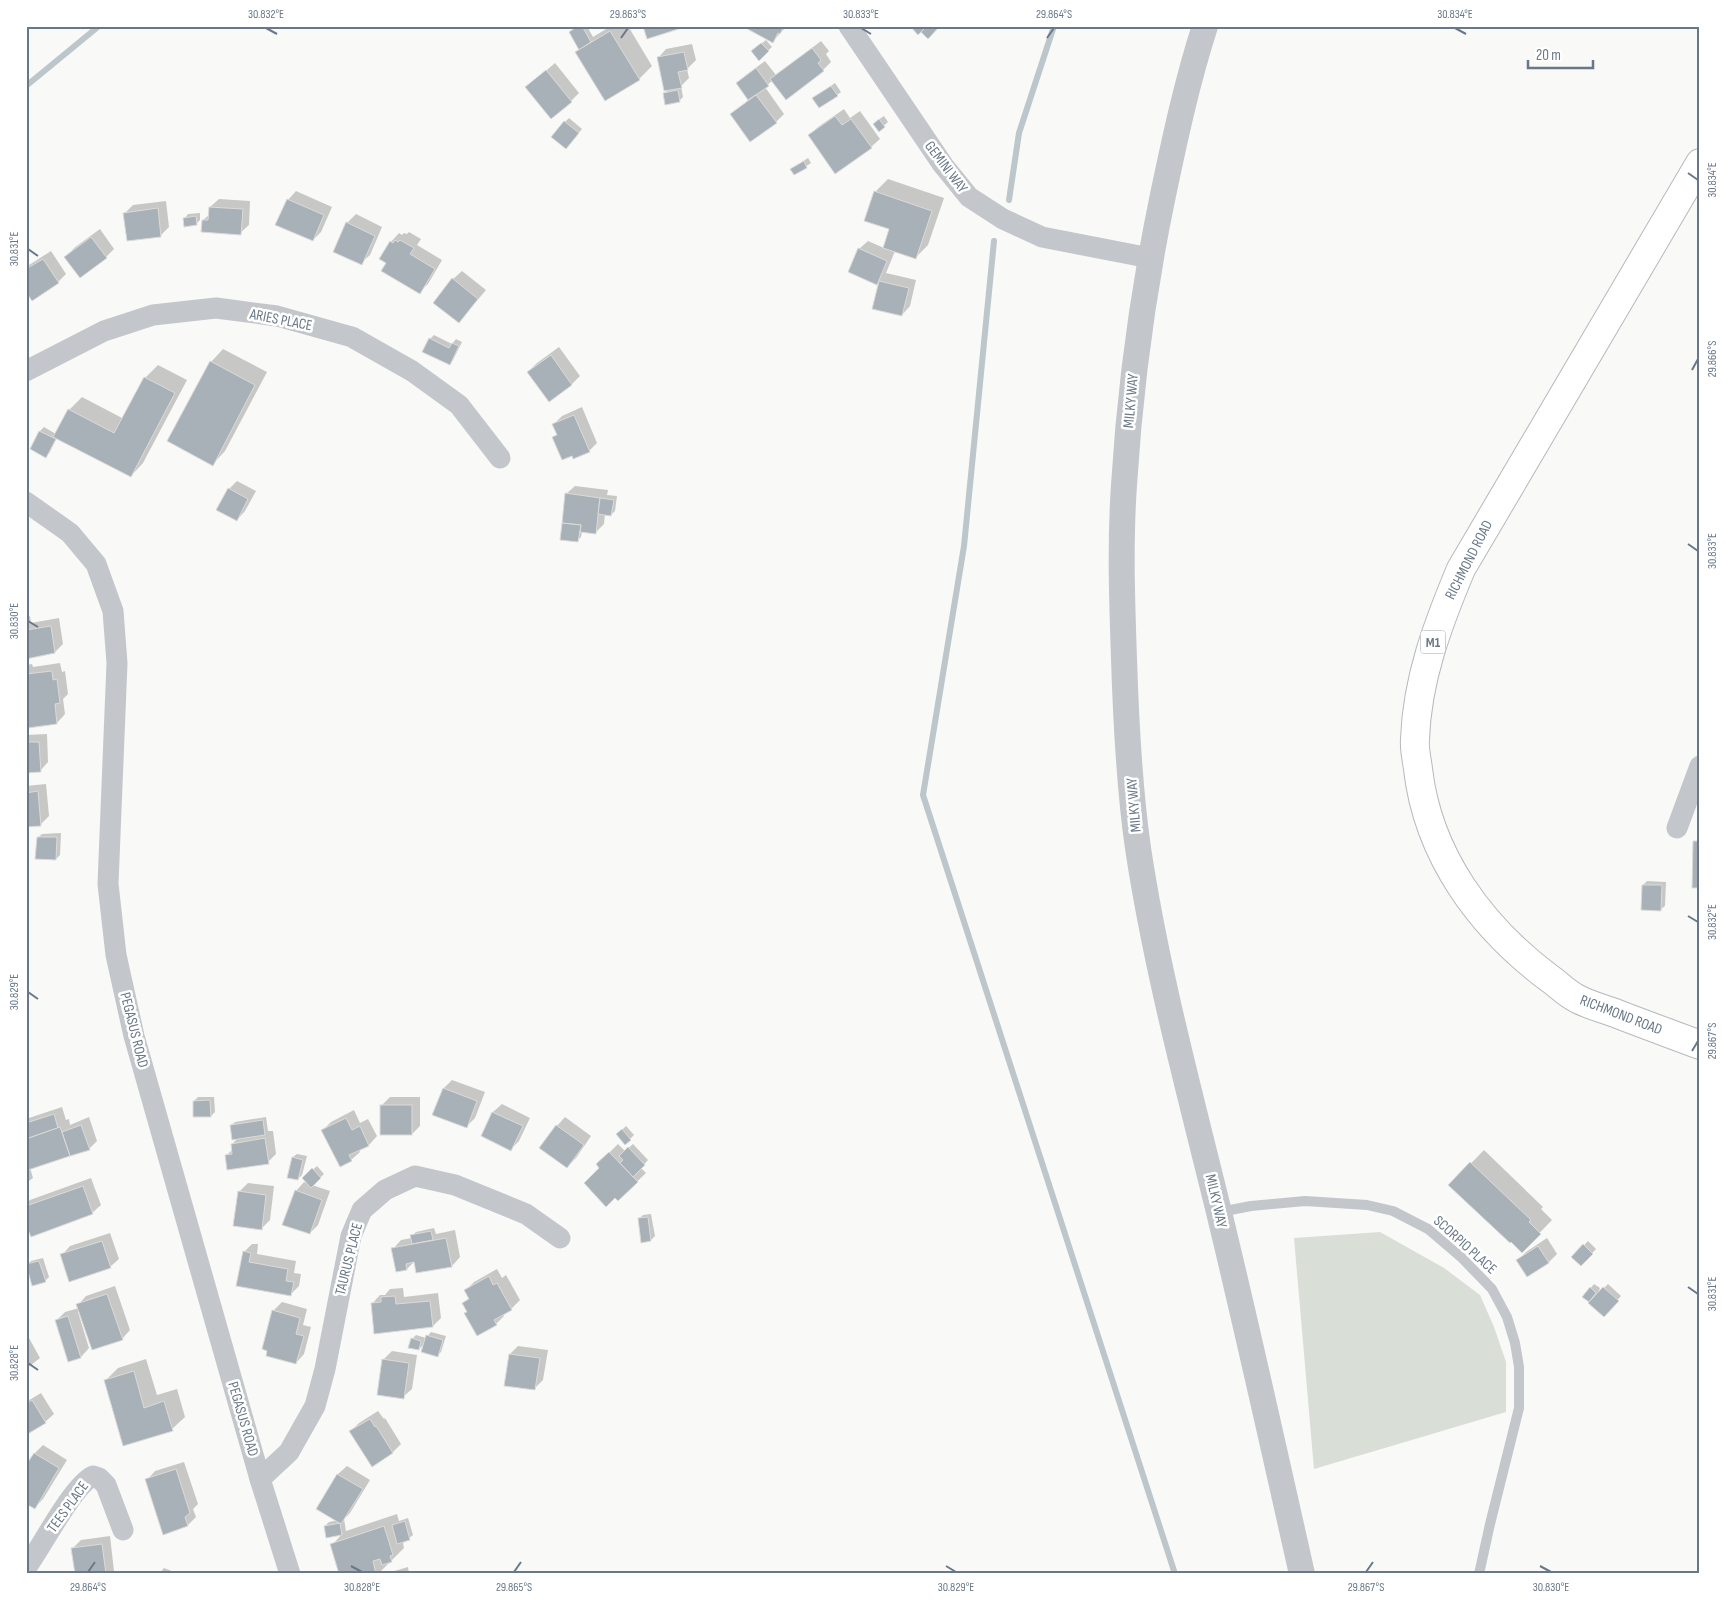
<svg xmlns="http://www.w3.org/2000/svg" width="1726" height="1600" viewBox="0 0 1726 1600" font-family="'Sofia Sans Condensed',sans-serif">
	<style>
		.green { fill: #d9ded6 }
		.shadow { fill: #0003 }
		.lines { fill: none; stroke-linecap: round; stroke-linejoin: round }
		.stream { stroke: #bcc6cb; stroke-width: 6 }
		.building { fill: #a9b1b8; stroke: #dbdbd9 }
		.trunk-casing { stroke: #b6b9bd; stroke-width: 30 }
		.service { stroke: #c3c6cb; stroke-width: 10 }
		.minor { stroke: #c3c6cb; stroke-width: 21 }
		.tertiary { stroke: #c3c6cb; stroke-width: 26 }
		.trunk { stroke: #fff; stroke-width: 28 }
		.ticks { fill: none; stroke: #697888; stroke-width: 2 }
		.labels { text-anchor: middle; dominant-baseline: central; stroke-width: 5; stroke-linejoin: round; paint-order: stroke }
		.shield { fill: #fff; stroke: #96a0ac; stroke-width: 1 }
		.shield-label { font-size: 14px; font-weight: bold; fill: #697888 }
		.street-label { font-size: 15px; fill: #697888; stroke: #fff }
		.neatline { fill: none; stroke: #697888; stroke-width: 2 }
		.ticks-label { font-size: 12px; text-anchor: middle; fill: #697888 }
	</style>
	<rect width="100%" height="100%" fill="#f9f9f7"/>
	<polygon class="green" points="1380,1232 1444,1268 1480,1295 1494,1327 1506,1362 1506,1412 1314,1469 1294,1238"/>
	<g class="shadow">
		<polygon points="578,26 587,26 593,37 611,26 628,26 652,66 639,79 605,100 576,52 580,48"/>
		<polygon points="744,26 787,26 773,41"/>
		<polygon points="766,40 772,47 759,59 756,48"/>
		<polygon points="821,41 829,51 826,54 831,62 823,70 773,80 765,87 784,114 776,122 732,115 749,99 737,83 746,75 765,61 776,75"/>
		<polygon points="692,44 696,60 687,69 689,78 681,86 683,97 679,101 664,94 669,89 658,58 666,49"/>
		<polygon points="555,63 579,93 571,101 527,87"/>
		<polygon points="835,83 841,92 837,95 818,95"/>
		<polygon points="844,109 850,118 860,111 880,139 871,147 810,135 818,127"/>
		<polygon points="884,116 888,122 879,130 878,120"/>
		<polygon points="569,118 582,129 570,143 565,122"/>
		<polygon points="808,158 811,163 794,174 791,169"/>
		<polygon points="888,179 944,198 928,245 915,258 895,251 886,273 916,280 910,306 902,315 878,284 850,271 859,249 868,241 884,248 890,229 875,192"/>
		<polygon points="296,191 332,207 321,232 313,240 288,200"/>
		<polygon points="219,199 250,201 249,225 240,233 203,220 210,214 210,207"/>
		<polygon points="166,201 169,227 160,236 125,213 133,205"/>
		<polygon points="200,213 200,220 196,224 185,218 188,214"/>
		<polygon points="356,214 382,227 370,255 361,263 347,223"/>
		<polygon points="100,229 114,249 106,257 66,257 74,248"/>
		<polygon points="409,232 421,239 417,245 442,260 428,284 419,292 388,262 391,242 399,233 402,235 404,233 407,234"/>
		<polygon points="51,251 66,274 58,282 26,290 26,267"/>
		<polygon points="462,271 486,290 459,322 453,279"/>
		<polygon points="434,335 452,344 456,339 462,342 453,360 449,364 430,339"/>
		<polygon points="559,347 580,376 572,384 549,400 528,372 537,363"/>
		<polygon points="223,349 267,372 225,451 213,464 211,362"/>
		<polygon points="158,365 187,380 143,463 131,476 57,437 50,452 46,456 31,449 40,431 44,427 56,434 69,410 82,397 124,419 145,378"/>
		<polygon points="582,407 597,443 589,451 554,437 558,433 554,424 562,416"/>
		<polygon points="237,481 256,491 245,511 237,520 229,489"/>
		<polygon points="575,486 608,490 607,495 617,496 615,511 611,515 605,514 604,524 595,533 582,531 581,537 577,541 566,494"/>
		<polygon points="30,616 31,623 59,618 63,644 55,652 26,657 26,617"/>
		<polygon points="60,663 62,672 65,671 68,694 63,699 65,714 57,723 29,727 26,708 26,665 32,664 33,667"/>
		<polygon points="47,734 48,762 40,771 26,772 26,735"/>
		<polygon points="46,784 49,816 41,824 26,826 26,786"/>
		<polygon points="61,833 60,855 56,859 38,838 42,834"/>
		<polygon points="1647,881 1666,882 1665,906 1661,909 1643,885"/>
		<polygon points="452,1080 485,1092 475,1118 466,1127 444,1088"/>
		<polygon points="198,1097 214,1097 215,1112 211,1116 194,1116 194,1101"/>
		<polygon points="390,1097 420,1097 420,1126 412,1134 382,1105"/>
		<polygon points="502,1104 530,1118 519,1141 511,1149 483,1136 493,1112"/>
		<polygon points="62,1107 66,1120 69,1119 70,1125 89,1117 97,1141 89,1149 30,1168 33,1178 26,1183 26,1170 29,1169 26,1161 26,1119"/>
		<polygon points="354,1110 360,1123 368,1119 377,1136 369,1145 359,1149 360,1152 351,1160 323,1130 331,1122"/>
		<polygon points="266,1117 268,1131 273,1131 276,1154 268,1162 226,1156 233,1149 232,1144 238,1138 231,1126 235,1122"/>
		<polygon points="565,1117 591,1136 576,1158 567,1167 557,1126"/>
		<polygon points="626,1126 634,1135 626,1143 618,1134"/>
		<polygon points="618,1144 625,1151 633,1144 648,1160 641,1168 646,1173 618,1200 601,1168 598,1164"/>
		<polygon points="1484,1150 1543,1207 1541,1209 1552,1220 1522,1251 1450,1185"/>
		<polygon points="297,1154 307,1156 302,1175 298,1179 293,1157"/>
		<polygon points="317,1166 324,1174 312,1185 330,1191 318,1225 310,1233 296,1191 304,1182 309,1184 304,1178"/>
		<polygon points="91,1178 101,1205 92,1213 26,1221 26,1204 30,1200"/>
		<polygon points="248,1183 274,1186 270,1220 261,1229 239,1192"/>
		<polygon points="651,1214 655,1236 651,1240 639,1219 643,1215"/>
		<polygon points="434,1228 436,1234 455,1230 460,1257 452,1266 415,1261 407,1269 393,1249 401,1240 412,1238 412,1236 416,1232"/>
		<polygon points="110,1233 119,1259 110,1267 62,1255 70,1246"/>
		<polygon points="1547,1238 1557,1254 1549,1262 1528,1276 1518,1260 1526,1252"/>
		<polygon points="1588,1241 1596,1249 1581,1265 1573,1257"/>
		<polygon points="252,1244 258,1244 257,1254 296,1261 294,1273 301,1274 299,1286 291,1294 238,1285 244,1252"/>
		<polygon points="43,1258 49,1277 45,1281 27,1265 31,1261"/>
		<polygon points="497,1269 502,1278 506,1275 520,1300 511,1309 503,1314 504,1316 496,1324 466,1313 468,1311 463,1303 470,1297 466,1290 474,1282"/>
		<polygon points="1594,1284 1600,1288 1597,1295 1608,1284 1621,1296 1604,1315 1584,1297"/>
		<polygon points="115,1286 130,1330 122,1339 80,1311 78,1312 89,1348 81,1357 69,1360 57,1320 65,1312 79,1308 78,1305 86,1296"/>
		<polygon points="403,1288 404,1297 438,1293 441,1318 433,1326 372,1304 380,1295 385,1295 390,1289"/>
		<polygon points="282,1302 307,1309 303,1325 311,1327 304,1354 296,1363 273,1311"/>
		<polygon points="431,1332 446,1336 441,1352 437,1355 425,1343 419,1349 412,1339 416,1335 426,1338"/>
		<polygon points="29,1338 40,1358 26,1369 26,1340"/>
		<polygon points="518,1346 548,1350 543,1380 535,1388 510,1354"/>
		<polygon points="392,1351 417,1355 412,1389 403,1397 384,1359"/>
		<polygon points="146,1359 157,1395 177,1389 185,1417 172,1429 105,1381 118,1368"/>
		<polygon points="41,1393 54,1414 45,1422 26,1434 26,1402"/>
		<polygon points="378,1411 384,1419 385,1418 401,1444 393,1452 372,1465 351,1431 359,1423"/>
		<polygon points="43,1445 67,1460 43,1499 35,1507 35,1453"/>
		<polygon points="184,1462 198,1504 193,1509 196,1517 188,1525 164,1533 147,1480 155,1471"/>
		<polygon points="347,1466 370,1480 350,1513 344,1519 346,1531 397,1514 399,1521 408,1518 413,1535 403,1543 404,1548 378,1574 340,1574 332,1545 343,1533 327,1536 325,1526 329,1522 339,1520 318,1508 338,1474"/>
		<polygon points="110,1536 114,1571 111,1574 76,1574 73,1548 81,1540"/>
		<polygon points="408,1567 409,1574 389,1574 391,1572"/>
		<polygon points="164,1568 179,1574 159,1574"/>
	</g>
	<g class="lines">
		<g class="stream">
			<polyline points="26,86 99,26"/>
			<polyline points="1009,200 1019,133 1054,26"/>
			<polyline points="994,241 964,546 923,795 1175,1574"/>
		</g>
	</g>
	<g class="building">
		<polygon points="578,26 582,26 591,42 579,50 569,32"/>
		<polygon points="643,26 688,26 647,39"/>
		<polygon points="742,26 784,26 780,34 778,33 773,43"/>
		<polygon points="910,26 927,26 918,35"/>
		<polygon points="927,26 940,26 928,39 921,32"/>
		<polygon points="610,31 640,80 605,101 575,52"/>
		<polygon points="761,43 769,51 759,61 751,51"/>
		<polygon points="812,48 821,60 818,63 824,71 786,100 770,79"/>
		<polygon points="684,52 688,70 678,72 682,88 664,91 657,57"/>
		<polygon points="756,68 769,86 748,100 736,83"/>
		<polygon points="546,70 572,102 551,119 525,87"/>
		<polygon points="831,86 838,96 819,108 812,98"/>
		<polygon points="678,90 680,102 665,105 663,93"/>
		<polygon points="756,95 777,123 750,142 730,114"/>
		<polygon points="835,116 842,125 851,119 872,148 835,174 808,135"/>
		<polygon points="879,119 885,127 879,132 873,124"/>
		<polygon points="564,121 579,133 566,149 551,137"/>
		<polygon points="804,161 807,168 794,175 790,169"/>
		<polygon points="874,191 932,211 916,259 883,248 889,229 864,221"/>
		<polygon points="287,199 324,215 313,241 275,225"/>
		<polygon points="209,207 243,209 241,235 201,232 202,220 208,220"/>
		<polygon points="158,208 161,237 127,241 123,213"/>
		<polygon points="196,216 197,225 184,227 183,218"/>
		<polygon points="346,222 375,236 362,265 333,252"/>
		<polygon points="91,237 107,258 80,278 64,257"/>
		<polygon points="395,240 398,242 400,240 414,248 410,254 435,269 420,294 381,271 386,263 379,259 390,241 393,243"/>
		<polygon points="858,248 887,261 877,285 848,272"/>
		<polygon points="43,259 59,283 32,301 26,292 26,269"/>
		<polygon points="452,278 478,299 459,323 433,303"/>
		<polygon points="879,281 909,288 902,316 872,309"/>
		<polygon points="429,338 449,348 452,343 459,346 450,365 422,352"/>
		<polygon points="551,355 572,385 549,402 527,372"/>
		<polygon points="210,361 255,385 213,466 167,441"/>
		<polygon points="144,377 175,393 131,477 53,437 68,409 114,433"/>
		<polygon points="574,415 590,452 573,459 572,456 562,460 552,437 557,435 552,424"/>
		<polygon points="39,431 56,439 46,458 30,449"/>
		<polygon points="228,488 248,499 237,521 216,510"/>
		<polygon points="565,493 600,498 596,534 580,532 581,525 562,523"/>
		<polygon points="600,498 614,500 611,516 598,514"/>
		<polygon points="562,523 581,525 578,542 560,540"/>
		<polygon points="51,626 55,653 26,659 26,630"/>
		<polygon points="52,671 53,680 57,679 60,703 55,704 57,724 28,728 26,674"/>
		<polygon points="26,742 39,742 41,772 26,773"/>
		<polygon points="38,791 41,826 26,827 26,793"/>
		<polygon points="37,837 57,837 56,860 35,859"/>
		<polygon points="1693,841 1700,841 1700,888 1692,888"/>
		<polygon points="1642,885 1662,885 1661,911 1641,910"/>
		<polygon points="443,1088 477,1101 467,1128 432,1115"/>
		<polygon points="210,1100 211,1117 193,1117 193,1101"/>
		<rect x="380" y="1105" width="32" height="30"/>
		<polygon points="492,1112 523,1126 511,1151 481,1136"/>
		<polygon points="54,1114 58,1128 26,1139 26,1123"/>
		<polygon points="346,1118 352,1130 360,1126 369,1146 349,1155 352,1161 340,1167 321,1130"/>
		<polygon points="263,1120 265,1135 232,1140 230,1125"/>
		<polygon points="81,1125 90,1150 70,1156 62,1132"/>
		<polygon points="556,1125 584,1145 567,1168 539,1148"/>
		<polygon points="60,1127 70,1156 28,1170 26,1165 26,1139"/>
		<polygon points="622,1129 631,1140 625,1145 616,1134"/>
		<polygon points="265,1138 269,1164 227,1170 225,1155 232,1154 231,1144"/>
		<polygon points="628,1147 645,1165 633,1177 620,1163 623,1160 619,1156"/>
		<polygon points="609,1152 638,1182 618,1201 615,1198 606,1207 584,1183 599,1168 596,1164"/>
		<polygon points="292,1157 303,1160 298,1180 287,1178"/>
		<polygon points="1470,1162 1531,1220 1529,1222 1541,1234 1522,1253 1511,1242 1510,1243 1448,1185"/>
		<polygon points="312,1168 321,1178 311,1188 302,1178"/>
		<polygon points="83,1186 93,1214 31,1237 26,1225 26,1206"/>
		<polygon points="295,1190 322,1200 310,1234 282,1225"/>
		<polygon points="238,1191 266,1195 262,1230 233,1226"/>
		<polygon points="648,1217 651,1241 641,1243 638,1218"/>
		<polygon points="431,1231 433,1240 412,1244 410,1235"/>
		<polygon points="446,1238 452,1267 416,1273 414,1262 406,1264 407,1270 396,1272 391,1248"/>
		<polygon points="102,1241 111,1268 69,1282 60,1254"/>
		<polygon points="1583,1244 1593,1254 1581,1266 1571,1257"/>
		<polygon points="1538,1246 1549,1263 1527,1277 1516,1260"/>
		<polygon points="243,1251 251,1253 249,1262 288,1269 286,1281 294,1282 291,1296 236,1286"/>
		<polygon points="39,1261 46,1282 32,1286 26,1264"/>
		<polygon points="489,1276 493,1285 497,1283 512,1310 494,1320 497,1325 477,1336 464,1313 467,1312 462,1303 469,1299 464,1290"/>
		<polygon points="1590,1287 1596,1293 1589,1302 1582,1297"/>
		<polygon points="1603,1287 1619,1301 1604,1317 1588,1303"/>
		<polygon points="107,1294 123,1340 92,1350 76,1304"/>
		<polygon points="395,1296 396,1304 430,1301 433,1327 374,1334 371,1303 381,1302 381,1297"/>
		<polygon points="272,1310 300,1318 296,1334 304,1336 296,1364 266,1356 267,1351 262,1349"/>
		<polygon points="68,1316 81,1358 68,1362 55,1320"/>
		<polygon points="426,1335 443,1340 438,1357 421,1352"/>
		<polygon points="411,1338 421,1341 419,1350 408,1348"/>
		<polygon points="509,1354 540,1358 535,1390 504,1386"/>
		<polygon points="382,1359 409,1363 404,1399 377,1395"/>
		<polygon points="134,1371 144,1408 164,1401 173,1431 123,1446 104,1380"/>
		<polygon points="32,1400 46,1423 26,1435 26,1404"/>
		<polygon points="370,1419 375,1427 376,1426 393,1453 372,1467 349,1431"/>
		<polygon points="34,1453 59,1468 35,1509 26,1504 26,1465"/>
		<polygon points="176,1469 190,1513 185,1517 188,1526 163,1535 145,1479"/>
		<polygon points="337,1474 363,1489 341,1524 316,1509"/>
		<polygon points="405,1521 410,1540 397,1544 392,1525"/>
		<polygon points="340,1523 342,1535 326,1538 324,1526"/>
		<polygon points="384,1526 393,1555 390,1556 392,1562 382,1565 380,1559 373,1561 376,1574 339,1574 330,1544"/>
		<polygon points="102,1544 106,1574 75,1574 71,1548"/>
	</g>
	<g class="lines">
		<g class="trunk-casing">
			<path id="trunk" d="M1700,163l-239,406c-23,55 -44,110 -46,170 -1,10 2,21 3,30 10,87 63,158 131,209 9,6 17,15 27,20 12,7 26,10 39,15 28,11 56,21 85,32"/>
		</g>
		<polyline class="service" points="1220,1212 1251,1206 1305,1201 1367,1205 1393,1211 1428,1229 1462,1258 1492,1289 1507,1317 1515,1343 1519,1367 1519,1408 1490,1524 1479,1574"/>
		<g class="minor">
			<polyline points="849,26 943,165 969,197 1003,219 1042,237 1150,258"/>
			<polyline points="26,371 104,331 153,315 216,308 277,316 352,337 412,371 459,405 500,458"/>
			<polyline points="26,502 70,533 96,564 113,611 117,663 108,884 116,955 134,1036 260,1479 290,1574"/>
			<polyline points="1677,828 1700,766"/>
			<polyline points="260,1479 289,1452 315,1406 325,1369 351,1236 362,1210 385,1190 415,1176 455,1185 526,1214 560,1238"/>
			<path d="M26,1568c15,-20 47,-83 67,-92l6,2 7,7 17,45"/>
		</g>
		<path class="tertiary" d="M1205,26c-18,56 -30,112 -42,169 -20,96 -33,192 -39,290 -4,58 -2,116 0,174 2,63 5,127 14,189 18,120 50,238 79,356 30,123 57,246 85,370"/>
		<use href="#trunk" class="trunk"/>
	</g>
	<path class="ticks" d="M266,28l11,6M861,28l10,6M1455,28l11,6M621,38l7,-10M1047,38l7,-10M1688,173l10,7M28,249l10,7M1692,370l6,-11M1688,544l10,7M28,621l10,6M1688,916l10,6M28,992l10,7M1692,1051l6,-10M1688,1287l10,7M28,1363l10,7M351,1566l11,6M946,1566l10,6M1540,1566l11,6M88,1572l7,-10M514,1572l7,-10M1366,1572l7,-10"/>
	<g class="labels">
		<rect class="shield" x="1420.5" y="630.5" width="25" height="23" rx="4"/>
		<g class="shield-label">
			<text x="1433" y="642">M1</text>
		</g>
		<g class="street-label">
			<text transform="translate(946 167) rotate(53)">GEMINI WAY</text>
			<text transform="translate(281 320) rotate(11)">ARIES PLACE</text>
			<text transform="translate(1131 401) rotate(-85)">MILKY WAY</text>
			<text transform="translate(1469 560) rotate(-63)">RICHMOND ROAD</text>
			<text transform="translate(1134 805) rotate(-95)">MILKY WAY</text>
			<text transform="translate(1621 1015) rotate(21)">RICHMOND ROAD</text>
			<text transform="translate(134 1030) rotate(76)">PEGASUS ROAD</text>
			<text transform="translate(1216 1201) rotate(77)">MILKY WAY</text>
			<text transform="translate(1465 1245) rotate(42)">SCORPIO PLACE</text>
			<text transform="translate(349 1259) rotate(-76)">TAURUS PLACE</text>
			<text transform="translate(243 1419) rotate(74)">PEGASUS ROAD</text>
			<text transform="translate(68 1507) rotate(-54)">TEES PLACE</text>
		</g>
	</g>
	<rect width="1726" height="1600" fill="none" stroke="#ffffff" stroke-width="55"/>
	<path d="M1528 60v8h65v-8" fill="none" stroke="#697888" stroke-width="2.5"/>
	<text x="1536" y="60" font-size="15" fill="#697888" stroke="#ffffff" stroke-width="4" paint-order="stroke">20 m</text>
	<rect x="28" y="28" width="1670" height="1544" class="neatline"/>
	<g class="ticks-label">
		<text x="266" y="18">30.832°E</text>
		<text x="628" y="18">29.863°S</text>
		<text x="861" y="18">30.833°E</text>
		<text x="1054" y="18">29.864°S</text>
		<text x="1455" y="18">30.834°E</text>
		<text transform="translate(1712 180) rotate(-90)" y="4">30.834°E</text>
		<text transform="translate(14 249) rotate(-90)" y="4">30.831°E</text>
		<text transform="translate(1712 359) rotate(-90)" y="4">29.866°S</text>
		<text transform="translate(1712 551) rotate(-90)" y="4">30.833°E</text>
		<text transform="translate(14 621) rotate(-90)" y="4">30.830°E</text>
		<text transform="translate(1712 922) rotate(-90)" y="4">30.832°E</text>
		<text transform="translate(14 992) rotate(-90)" y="4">30.829°E</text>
		<text transform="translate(1712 1041) rotate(-90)" y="4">29.867°S</text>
		<text transform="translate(1712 1294) rotate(-90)" y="4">30.831°E</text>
		<text transform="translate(14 1363) rotate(-90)" y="4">30.828°E</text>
		<text x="88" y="1591">29.864°S</text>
		<text x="362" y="1591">30.828°E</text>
		<text x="514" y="1591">29.865°S</text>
		<text x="956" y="1591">30.829°E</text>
		<text x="1366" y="1591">29.867°S</text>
		<text x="1551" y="1591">30.830°E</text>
	</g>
</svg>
